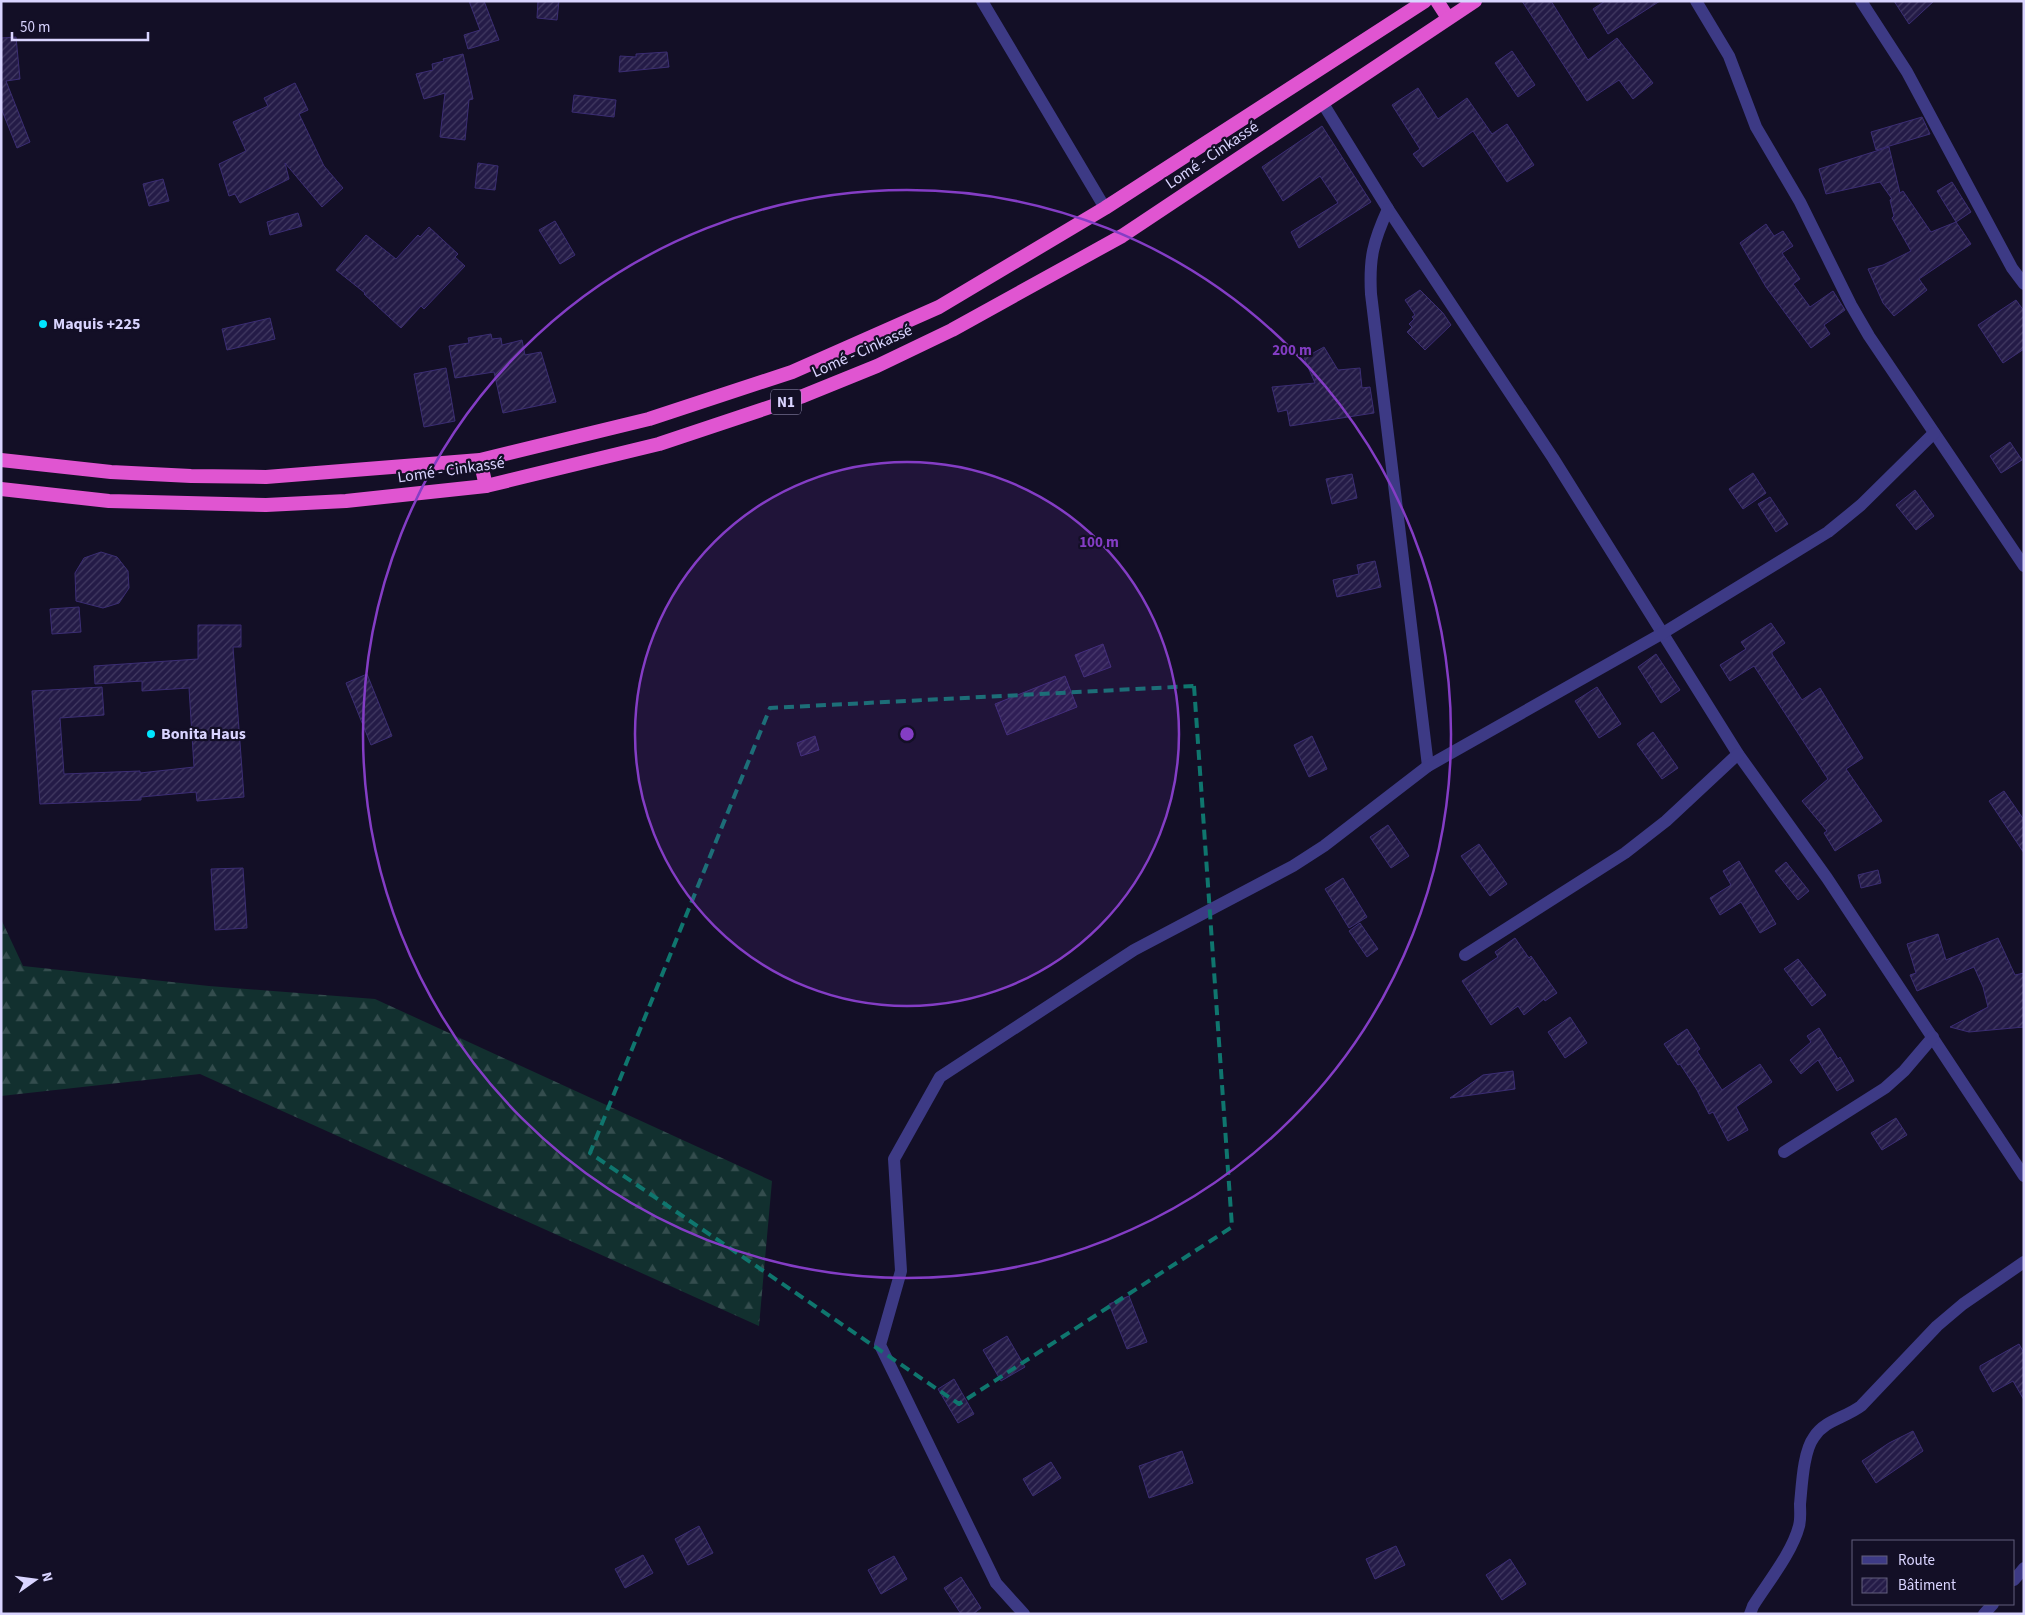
<svg xmlns="http://www.w3.org/2000/svg" width="2025" height="1615" viewBox="0 0 2025 1615" font-family="'Source Sans 3',sans-serif">
	<style>
		.forest { fill: url(#forest-firs) }
		.building { fill: url(#building-hatch); stroke: #3b2d73 }
		.lines { fill: none; stroke-linecap: round; stroke-linejoin: round }
		.minor { stroke: #3d3a85; stroke-width: 12 }
		.trunk { stroke: #e055d1; stroke-width: 14 }
		.marked { fill: none; stroke: #0f766e; stroke-width: 4; stroke-dasharray: 10 6; stroke-linejoin: round }
		.ring { fill: none; stroke: #843dc5; stroke-width: 2.5 }
		.poi-dot { fill: #00e5ff; stroke: #130f26; stroke-width: 2 }
		.labels { text-anchor: middle; dominant-baseline: central; stroke-width: 4.5; stroke-linejoin: round; paint-order: stroke }
		.shield { fill: #130f26; stroke: #9e99be; stroke-width: 1 }
		.shield-label { font-size: 15px; font-weight: bold; fill: #d9d4ff }
		.street-label { font-size: 16px; fill: #d9d4ff; stroke: #130f26 }
		.poi-label { font-size: 16px; font-weight: bold; fill: #d9d4ff; stroke: #130f26; text-anchor: start }
		.centre { fill: #843dc5; stroke: #130f26; stroke-width: 2.5 }
		.ring-label { font-size: 15px; text-anchor: middle; font-weight: bold; fill: #843dc5; stroke: #130f26; stroke-width: 4.5; stroke-linejoin: round; paint-order: stroke }
	</style>
	<defs>
		<pattern id="forest-firs" width="22" height="20" patternUnits="userSpaceOnUse" patternTransform="scale(1.25)"><rect width="22" height="20" fill="#12302f"/><path d="M5 1l3.5 6h-7zM16 11l3.5 6h-7z" fill="#344d4e"/></pattern>
		<pattern id="building-hatch" width="6" height="6" patternUnits="userSpaceOnUse" patternTransform="scale(1.25)"><rect width="6" height="6" fill="#241b47"/><path d="M-1 1l2-2M0 6l6-6M5 7l2-2" fill="none" stroke="#433b63"/></pattern>
	</defs>
	<rect width="100%" height="100%" fill="#130f26"/>
	<polygon class="forest" points="1,919 23,966 209,986 375,999 772,1181 759,1326 200,1074 1,1096"/>
	<g class="building">
		<polygon points="469,1 484,1 499,40 468,49 464,35 480,30"/>
		<polygon points="538,1 559,1 557,20 537,18"/>
		<polygon points="1522,1 1551,1 1588,60 1617,38 1653,83 1633,99 1619,80 1587,101"/>
		<polygon points="1605,1 1660,1 1608,34 1593,9"/>
		<polygon points="1894,1 1934,1 1909,24"/>
		<polygon points="16,37 20,79 6,81 30,142 17,148 1,108 1,38"/>
		<polygon points="1512,51 1535,85 1518,97 1495,63"/>
		<polygon points="667,52 669,67 619,72 620,56 636,57 636,54"/>
		<polygon points="463,54 473,99 469,100 465,140 440,137 445,93 424,99 416,74 433,70 432,64 444,61 443,59"/>
		<polygon points="295,83 308,110 299,114 324,166 343,188 322,207 285,163 289,179 240,203 235,194 229,196 219,164 246,151 233,122 268,106 264,98"/>
		<polygon points="1418,88 1438,119 1467,98 1492,134 1507,124 1534,165 1507,182 1473,131 1423,167 1413,154 1420,149 1392,105"/>
		<polygon points="574,95 616,100 614,117 572,112"/>
		<polygon points="1922,117 1930,134 1876,150 1871,132"/>
		<polygon points="1322,126 1371,202 1299,248 1291,232 1338,203 1320,176 1283,201 1262,167"/>
		<polygon points="1889,147 1900,193 1903,191 1931,232 1956,222 1971,244 1919,279 1927,290 1894,316 1883,303 1868,269 1883,265 1911,251 1892,218 1894,216 1890,200 1892,199 1880,182 1826,194 1819,169"/>
		<polygon points="478,163 498,166 495,190 475,188"/>
		<polygon points="163,179 169,201 149,206 143,184"/>
		<polygon points="1952,182 1971,212 1956,222 1937,191"/>
		<polygon points="298,213 302,226 270,235 267,222"/>
		<polygon points="555,221 575,255 560,264 539,230"/>
		<polygon points="1766,224 1774,236 1783,231 1793,246 1782,253 1800,279 1793,284 1810,307 1833,291 1845,310 1824,325 1830,334 1811,348 1766,287 1740,243"/>
		<polygon points="429,227 458,254 455,257 465,266 424,309 421,306 401,328 364,294 365,293 336,270 366,235 396,259 418,235 420,237"/>
		<polygon points="1420,290 1443,313 1451,325 1425,350 1407,332 1412,327 1409,324 1414,319 1412,317 1415,315 1405,300"/>
		<polygon points="2016,300 2024,311 2024,349 2003,363 1978,325"/>
		<polygon points="270,318 275,339 227,350 222,329"/>
		<polygon points="491,334 492,339 501,338 502,345 522,340 525,355 541,352 556,402 503,413 494,372 455,378 449,346 469,343 468,338"/>
		<polygon points="1324,347 1338,370 1360,368 1362,388 1370,387 1374,413 1290,426 1287,410 1278,412 1272,387 1315,383 1304,358"/>
		<polygon points="446,368 455,421 424,427 414,374"/>
		<polygon points="2010,442 2022,460 2001,473 1990,456"/>
		<polygon points="1753,473 1766,493 1743,509 1729,489"/>
		<polygon points="1352,474 1357,498 1332,504 1326,479"/>
		<polygon points="1915,490 1934,516 1916,530 1896,505"/>
		<polygon points="1770,497 1788,524 1776,532 1758,504"/>
		<polygon points="101,552 117,557 128,571 129,588 119,603 103,608 76,601 75,573 84,558"/>
		<polygon points="1375,561 1381,587 1337,597 1333,580 1359,574 1357,565"/>
		<polygon points="79,607 81,632 52,634 50,609"/>
		<polygon points="1771,623 1785,643 1772,652 1772,654 1802,700 1820,688 1863,758 1846,769 1882,821 1835,851 1824,833 1827,831 1802,801 1828,779 1754,666 1730,681 1720,665 1746,649 1741,642"/>
		<polygon points="198,625 241,625 241,647 233,647 244,797 197,801 196,792 141,797 141,800 40,804 32,691 102,687 104,715 60,718 64,774 140,771 140,773 194,767 189,688 142,691 142,681 95,684 94,666 198,659"/>
		<polygon points="1103,644 1111,667 1084,677 1075,655"/>
		<polygon points="1656,654 1680,690 1661,703 1638,667"/>
		<polygon points="367,674 392,736 371,745 346,683"/>
		<polygon points="1065,676 1077,707 1007,735 995,704"/>
		<polygon points="1597,687 1621,724 1599,738 1575,701"/>
		<polygon points="1653,732 1678,768 1662,779 1637,744"/>
		<polygon points="815,736 819,750 801,756 797,743"/>
		<polygon points="1312,736 1327,769 1309,777 1294,745"/>
		<polygon points="2004,791 2024,820 2024,853 1989,801"/>
		<polygon points="1388,825 1409,856 1391,868 1370,837"/>
		<polygon points="1479,844 1507,884 1490,896 1461,856"/>
		<polygon points="1739,861 1776,924 1760,933 1741,902 1720,915 1710,898 1731,885 1723,871"/>
		<polygon points="1786,862 1809,891 1798,900 1775,871"/>
		<polygon points="243,868 247,928 215,930 211,869"/>
		<polygon points="1878,870 1881,883 1861,888 1858,875"/>
		<polygon points="1343,878 1367,917 1349,928 1325,889"/>
		<polygon points="1360,923 1378,949 1367,957 1349,931"/>
		<polygon points="1938,934 1946,960 1998,938 2015,975 2024,973 2024,1027 1969,1032 1950,1027 1988,1007 1983,987 1974,967 1917,991 1910,975 1916,973 1907,944"/>
		<polygon points="1515,938 1529,958 1531,956 1557,993 1545,1001 1544,999 1524,1015 1518,1006 1491,1025 1462,981 1498,957 1495,952"/>
		<polygon points="1798,959 1826,995 1812,1006 1784,969"/>
		<polygon points="1570,1017 1587,1043 1565,1058 1548,1032"/>
		<polygon points="1819,1028 1838,1059 1840,1057 1854,1081 1837,1091 1818,1060 1801,1074 1790,1060 1811,1042 1807,1036"/>
		<polygon points="1687,1029 1700,1049 1697,1051 1722,1090 1760,1064 1772,1082 1736,1107 1748,1130 1728,1141 1713,1112 1709,1114 1697,1090 1680,1064 1678,1065 1664,1044"/>
		<polygon points="1513,1071 1515,1089 1450,1098 1483,1075"/>
		<polygon points="1896,1118 1907,1135 1882,1150 1871,1133"/>
		<polygon points="1129,1296 1147,1342 1127,1349 1109,1304"/>
		<polygon points="1007,1336 1025,1367 1001,1381 983,1350"/>
		<polygon points="2019,1344 2024,1353 2024,1400 2013,1381 1993,1392 1980,1369 1980,1366"/>
		<polygon points="954,1379 974,1414 958,1423 938,1389"/>
		<polygon points="1913,1431 1923,1451 1876,1483 1862,1461 1889,1443"/>
		<polygon points="1182,1451 1193,1483 1149,1498 1139,1466"/>
		<polygon points="1051,1462 1061,1478 1033,1496 1023,1479"/>
		<polygon points="699,1526 713,1553 688,1565 675,1539"/>
		<polygon points="1396,1546 1405,1565 1375,1579 1366,1559"/>
		<polygon points="643,1555 653,1573 625,1588 615,1569"/>
		<polygon points="894,1556 907,1579 881,1594 868,1570"/>
		<polygon points="1510,1559 1526,1584 1502,1600 1486,1575"/>
		<polygon points="961,1577 981,1608 973,1614 961,1614 944,1588"/>
	</g>
	<g class="lines">
		<g class="minor">
			<polyline points="982,1 1105,208"/>
			<polyline points="1696,1 1729,56 1756,127 1800,202 1851,305 1869,336 2024,566"/>
			<polyline points="1861,1 1907,72 2012,268 2024,284"/>
			<polyline points="1322,102 1388,209 1553,458 1738,754 1827,878 2024,1176"/>
			<path d="M1388,209c-15,33 -19,49 -17,85l57,472"/>
			<polyline points="1465,955 1625,853 1666,821 1738,754"/>
			<polyline points="1784,1152 1885,1088 1904,1071 1933,1037"/>
			<polyline points="2014,1580 2024,1568"/>
			<polyline points="1024,1614 996,1583 880,1345 901,1271 894,1159 940,1077 1134,950 1293,866 1324,846 1428,766 1663,633 1828,532 1861,505 1934,433"/>
			<path d="M1750,1614l3,-8c15,-24 39,-53 46,-80 2,-7 1,-15 1,-22 2,-19 3,-52 14,-67 11,-17 31,-19 47,-31l76,-80 26,-22 61,-42"/>
			<polyline points="1984,1614 1993,1604"/>
		</g>
		<g class="trunk">
			<polyline points="1437,1 1448,18"/>
			<polyline points="1,460 111,472 191,476 266,477 480,460 649,419 792,372 939,307 1105,208 1425,1"/>
			<polyline points="480,460 486,486"/>
			<polyline points="1,489 109,501 266,505 346,501 486,486 659,444 803,396 877,366 952,330 1122,236 1475,1"/>
		</g>
	</g>
	<path class="marked" d="M1194,686l38,541 -273,177 -369,-251 180,-445z"/>
	<circle cx="907" cy="734" r="272" fill="#843dc5" fill-opacity=".12"/>
	<g class="ring">
		<circle cx="907" cy="734" r="272"/>
		<circle cx="907" cy="734" r="544"/>
	</g>
	<g class="poi-dot">
		<circle cx="43" cy="324" r="5"/>
		<circle cx="151" cy="734" r="5"/>
	</g>
	<g class="labels">
		<rect class="shield" x="771" y="389.5" width="30" height="25" rx="4"/>
		<g class="shield-label">
			<text x="786" y="402">N1</text>
		</g>
		<g class="street-label">
			<text transform="translate(1212 155) rotate(-34)">Lomé - Cinkassé</text>
			<text transform="translate(862 351) rotate(-24)">Lomé - Cinkassé</text>
			<text transform="translate(451 470) rotate(-8)">Lomé - Cinkassé</text>
		</g>
		<g class="poi-label">
			<text x="53" y="324">Maquis +225</text>
			<text x="161" y="734">Bonita Haus</text>
		</g>
	</g>
	<circle cx="907" cy="734" r="8" class="centre"/>
	<g class="ring-label">
		<text x="1292" y="355">200 m</text>
		<text x="1099" y="547">100 m</text>
	</g>
	<rect width="2025" height="1615" fill="none" stroke="#d9d4ff" stroke-width="5"/>
	<rect x="1852" y="1540" width="162" height="65" fill="#130f26" stroke="#625e7d"/>
	<rect x="1862" y="1556" width="25" height="8" fill="#3d3a85" stroke="#625e7d"/>
	<text x="1898" y="1565" font-size="15" fill="#d9d4ff">Route</text>
	<rect x="1862" y="1578" width="25" height="15" fill="url(#building-hatch)" stroke="#625e7d"/>
	<text x="1898" y="1590" font-size="15" fill="#d9d4ff">Bâtiment</text>
	<g transform="translate(35 1580) rotate(76)" stroke="#130f26" stroke-width="4" paint-order="stroke">
	<path d="M0-4L9 19L0 12L-9 19Z" fill="#d9d4ff"/>
	<text y="-8" font-size="14" font-weight="bold" text-anchor="middle" fill="#d9d4ff">N</text>
	</g>
	<path d="M12 32v8h136v-8" fill="none" stroke="#d9d4ff" stroke-width="2.5"/>
	<text x="20" y="32" font-size="15" fill="#d9d4ff" stroke="#130f26" stroke-width="4" paint-order="stroke">50 m</text>
</svg>
